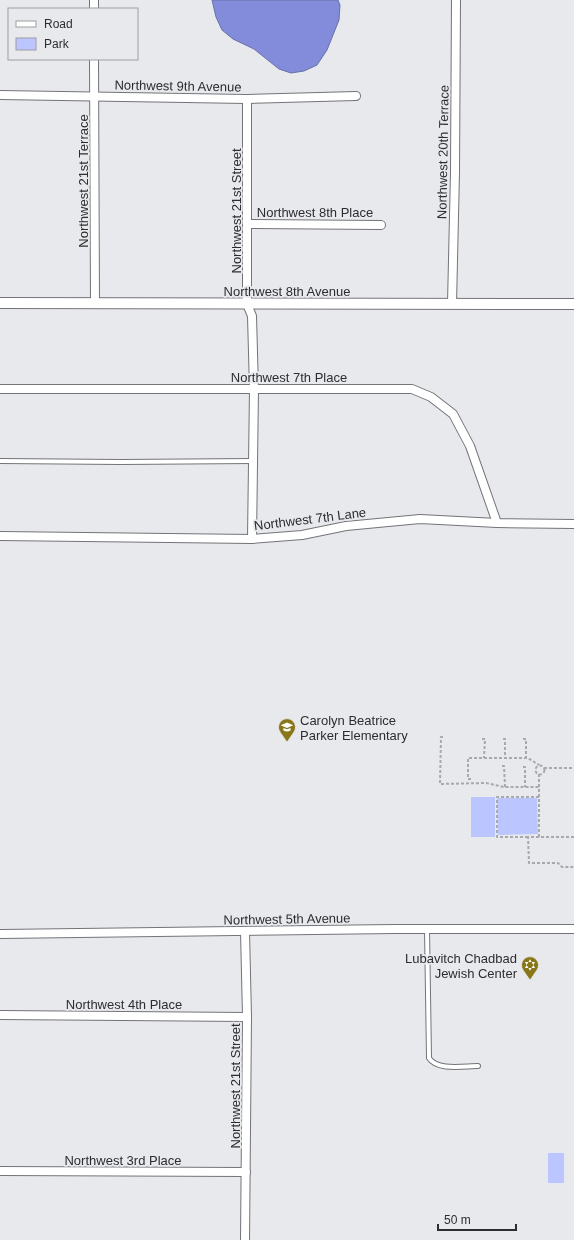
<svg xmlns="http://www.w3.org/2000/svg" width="574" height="1240" viewBox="0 0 574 1240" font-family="Arial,sans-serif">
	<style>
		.green { fill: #bbc5ff }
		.water { fill: #828cda; stroke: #6870a7 }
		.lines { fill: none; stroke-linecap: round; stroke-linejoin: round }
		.service-casing { stroke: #737479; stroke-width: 6 }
		.minor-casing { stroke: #737479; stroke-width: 10 }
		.tertiary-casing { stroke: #737479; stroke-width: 12 }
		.path { stroke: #a8a9ac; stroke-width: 2; stroke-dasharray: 3 2; stroke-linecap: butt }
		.service { stroke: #fff; stroke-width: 4 }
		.minor { stroke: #fff; stroke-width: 8 }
		.tertiary { stroke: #fff; stroke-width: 10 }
		.labels { text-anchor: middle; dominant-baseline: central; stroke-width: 3.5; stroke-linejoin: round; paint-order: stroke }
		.street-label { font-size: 13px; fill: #2c2d2f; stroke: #e8e9ed }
		.poi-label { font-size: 13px; fill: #2c2d2f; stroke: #e8e9ed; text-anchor: start }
	</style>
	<rect width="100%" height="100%" fill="#e8e9ed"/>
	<g class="green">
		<rect x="471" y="797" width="24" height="40"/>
		<polygon points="497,798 537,798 538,834 498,835"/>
		<rect x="548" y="1153" width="16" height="30"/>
	</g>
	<polygon class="water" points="212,0 338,0 340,5 339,20 327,50 317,65 304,71 291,73 279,69 254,49 233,39 222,30 216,17"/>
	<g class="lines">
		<g class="service-casing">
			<g id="service">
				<polyline points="0,461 121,462 253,461"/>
				<path d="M427,929l2,129c8,13 35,8 49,8"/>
			</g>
		</g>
		<g class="minor-casing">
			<g id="minor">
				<polyline points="94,9 94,0"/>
				<polyline points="94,59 95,303"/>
				<polyline points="0,95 247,99 356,96"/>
				<polyline points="247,99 247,304 252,316 254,389 252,539"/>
				<polyline points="248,224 381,225"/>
				<polyline points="452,304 455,172 456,0"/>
				<polyline points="0,389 412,389 431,397 453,414 470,446 497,523"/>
				<polyline points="0,536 252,539 302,535 346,526 420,519 497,523 574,524"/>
				<polyline points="0,934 394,929 574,929"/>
				<polyline points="0,1015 247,1017"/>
				<polyline points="0,1171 246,1172"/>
				<polyline points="245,1240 247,1017 245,931"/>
			</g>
		</g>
		<g class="tertiary-casing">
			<polyline id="tertiary" points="0,303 574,304"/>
		</g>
		<g class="path">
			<polyline points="443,737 441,737 440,784 486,783 504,787 539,787"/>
			<polyline points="482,739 485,739 484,758"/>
			<polyline points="503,739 505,739 505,758"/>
			<polyline points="523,739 526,739 526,758"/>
			<circle cx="540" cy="770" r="4.5"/>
			<polyline points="502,766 504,766 505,787"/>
			<polyline points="523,767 525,767 525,787"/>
			<polyline points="544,768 574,768"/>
			<polyline points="471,779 468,779 468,758 528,758 539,765"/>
			<polyline points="528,837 497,837 497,797 539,797"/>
			<polyline points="539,837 539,774"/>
			<polyline points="574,837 528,837 529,863 558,863 562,867 574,867"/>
		</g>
		<use href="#service" class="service"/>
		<use href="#minor" class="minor"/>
		<use href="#tertiary" class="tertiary"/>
	</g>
	<defs>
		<g id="school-pin" transform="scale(0.9)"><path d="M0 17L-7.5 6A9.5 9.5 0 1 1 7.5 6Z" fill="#887619" stroke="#e8e9ed"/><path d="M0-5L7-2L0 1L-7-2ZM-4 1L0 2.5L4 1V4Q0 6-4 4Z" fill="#fff"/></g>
		<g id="synagogue-pin" transform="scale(0.9)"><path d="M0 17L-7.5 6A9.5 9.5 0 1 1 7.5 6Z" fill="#887619" stroke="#e8e9ed"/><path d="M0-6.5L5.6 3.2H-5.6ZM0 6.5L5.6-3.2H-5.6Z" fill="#fff"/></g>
	</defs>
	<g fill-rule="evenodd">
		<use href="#school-pin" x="287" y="727"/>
		<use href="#synagogue-pin" x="530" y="965"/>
	</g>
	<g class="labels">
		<g class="street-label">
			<text transform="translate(178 86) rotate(1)">Northwest 9th Avenue</text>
			<text transform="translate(443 152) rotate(-89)">Northwest 20th Terrace</text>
			<text transform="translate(83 181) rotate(-90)">Northwest 21st Terrace</text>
			<text transform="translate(236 211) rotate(-90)">Northwest 21st Street</text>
			<text x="315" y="212">Northwest 8th Place</text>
			<text x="287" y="291">Northwest 8th Avenue</text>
			<text x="289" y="377">Northwest 7th Place</text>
			<text transform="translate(310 519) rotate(-7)">Northwest 7th Lane</text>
			<text transform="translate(287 919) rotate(-1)">Northwest 5th Avenue</text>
			<text x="124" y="1004">Northwest 4th Place</text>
			<text transform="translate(235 1086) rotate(-90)">Northwest 21st Street</text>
			<text x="123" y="1160">Northwest 3rd Place</text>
		</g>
		<g class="poi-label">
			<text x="300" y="720">Carolyn Beatrice<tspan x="300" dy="15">Parker Elementary</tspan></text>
			<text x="517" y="958" text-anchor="end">Lubavitch Chadbad<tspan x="517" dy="15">Jewish Center</tspan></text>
		</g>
	</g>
	<rect x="8" y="8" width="130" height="52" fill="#e8e9ed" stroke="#9d9ea1"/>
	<rect x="16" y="21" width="20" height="6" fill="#ffffff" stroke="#9d9ea1"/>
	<text x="44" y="28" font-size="12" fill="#2c2d2f">Road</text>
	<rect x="16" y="38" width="20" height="12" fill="#bbc5ff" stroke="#9d9ea1"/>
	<text x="44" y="48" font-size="12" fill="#2c2d2f">Park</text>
	<path d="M438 1224v6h78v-6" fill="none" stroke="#2c2d2f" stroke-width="2"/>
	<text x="444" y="1224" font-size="12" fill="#2c2d2f" stroke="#e8e9ed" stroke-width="3" paint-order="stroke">50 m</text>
</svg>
